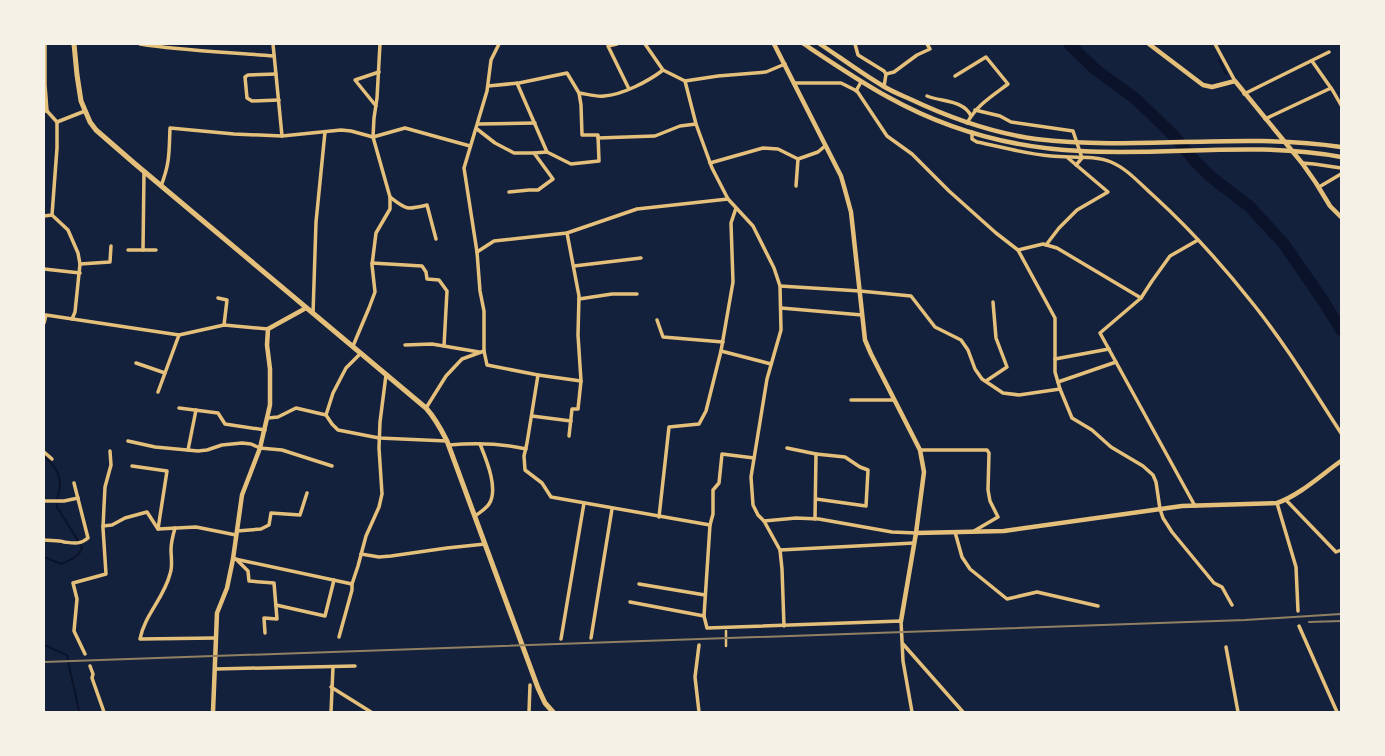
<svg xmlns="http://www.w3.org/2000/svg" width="1385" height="756" viewBox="0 0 1385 756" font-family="'PT Sans',sans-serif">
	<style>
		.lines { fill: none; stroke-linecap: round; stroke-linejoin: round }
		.stream { stroke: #0b132b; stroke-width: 2 }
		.river { stroke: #0b132b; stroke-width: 12 }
		.pedestrian { stroke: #e5c07b; stroke-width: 2.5 }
		.minor { stroke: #e5c07b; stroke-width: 3.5 }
		.tertiary { stroke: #e5c07b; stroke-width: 4.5 }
		.secondary { stroke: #e5c07b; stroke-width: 5 }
		.rail { stroke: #918062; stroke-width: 2 }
	</style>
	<rect width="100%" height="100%" fill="#14213d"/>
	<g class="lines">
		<g class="stream">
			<polyline points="1211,44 1211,45"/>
			<polyline points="1219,60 1226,74"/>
			<path d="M44,456c11,10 19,20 15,36 -1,5 -4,10 -2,15l25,40c-2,10 -12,13 -21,17l-17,-7"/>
			<path d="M44,645l23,10c3,19 9,38 12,57"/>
		</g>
		<polyline class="river" points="1069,44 1095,69 1137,100 1174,136 1194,160 1211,177 1249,206 1284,244 1324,302 1341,330"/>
		<polyline class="pedestrian" points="726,631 726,646"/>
		<g class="minor">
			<polyline points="45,44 45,85 47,111"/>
			<path d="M140,44c44,7 89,8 134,12"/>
			<polyline points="273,44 282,136"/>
			<polyline points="617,44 608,46 629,89"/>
			<polyline points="645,44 663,70 685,81 696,124 712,168 728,199 753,226 774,268 780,286 781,330 767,379 751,477 753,505 758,515 764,521 780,550 782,569 784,626"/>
			<polyline points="855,44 858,55 884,71 886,74 884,87"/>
			<polyline points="1215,44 1235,81"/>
			<polyline points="1312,61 1333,91 1341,105"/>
			<polyline points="276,74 248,75 245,77 247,98 252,101 279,100"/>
			<polyline points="886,74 894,72 917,55 930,49 927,44"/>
			<path d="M955,76l31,-19 22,27c-16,12 -31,21 -41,39"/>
			<polyline points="685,81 718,76 766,72 785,64"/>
			<polyline points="517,83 547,152 571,164 599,161 598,135 582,135 581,105 579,93"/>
			<polyline points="795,83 841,83 857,91 887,136 912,154 949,191 996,233 1018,250 1055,318 1055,372 1060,389 1072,418 1092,430 1111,447 1143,466 1153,475 1156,482 1160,509 1163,518 1172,532 1214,583 1222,587 1232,605"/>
			<path d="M488,86l31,-3 48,-10 12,20c8,1 17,4 25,3 18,-1 45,-15 59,-26"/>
			<polyline points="856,91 861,82"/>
			<polyline points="1244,94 1329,52"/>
			<path d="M927,96c15,6 37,4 44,20"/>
			<polyline points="376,106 355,80 379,72"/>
			<polyline points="975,110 1000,116 1011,122 1073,131 1082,158 1076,165"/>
			<polyline points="44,111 47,111 57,122 57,148 52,215"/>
			<polyline points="1265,119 1331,88"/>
			<polyline points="57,122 85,111"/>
			<polyline points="478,124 535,123"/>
			<polyline points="477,129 495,143 514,153 534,153"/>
			<path d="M972,132v7l5,3c25,5 49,12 74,14 18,2 44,-1 60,6 17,7 31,24 45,36 36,33 68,69 98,107 32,40 59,85 87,128"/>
			<polyline points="598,138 655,136 680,126 696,124"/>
			<polyline points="710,163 763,148 778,149 798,159 818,152 825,146"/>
			<polyline points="1302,163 1314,164 1341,168"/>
			<path d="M161,186c9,-23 8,-34 9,-58l64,6 48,2 59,-6 10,1 22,6 32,-9 65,18"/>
			<polyline points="796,186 798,159"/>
			<polyline points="1319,187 1341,174"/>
			<polyline points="509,192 529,190 538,190 553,179 534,153 547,152"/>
			<path d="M390,197c17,13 16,13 37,8l9,34"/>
			<polyline points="44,216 52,215 68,230 78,253 80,264 75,312 72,319"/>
			<polyline points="1046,245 1059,228 1077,210 1108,192 1068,158"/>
			<polyline points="128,250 156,250"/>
			<polyline points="143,250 144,172"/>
			<polyline points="1018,250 1043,244 1057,248 1141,298"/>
			<polyline points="477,252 494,241 567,233 637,209 728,199"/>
			<polyline points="372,263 422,266 426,272 427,279 439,280 447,291 444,346"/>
			<polyline points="80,264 110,262 111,246"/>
			<polyline points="574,266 641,258"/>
			<polyline points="44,269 80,273"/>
			<polyline points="780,286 860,291 911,296 935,327 961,340 968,350 975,369 982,379 1003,393 1019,395 1060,389"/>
			<polyline points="218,298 227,300 224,325"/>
			<polyline points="579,299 612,294 637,294"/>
			<polyline points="781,308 862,315"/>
			<polyline points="313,314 316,222 325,132"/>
			<polyline points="657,320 663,337 723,342"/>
			<polyline points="44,323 46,315 179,335 224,325 268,329"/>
			<polyline points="405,345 432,344 479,352"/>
			<polyline points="353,346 369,308 375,292 372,265 376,233 390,209 390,197 373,137 374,118 377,98 380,44"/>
			<polyline points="484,351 487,365 538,375 527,443 524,456 525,470 542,483 551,497 710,525 704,616 707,628 901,621 903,661 912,712"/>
			<polyline points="721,351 771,364"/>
			<polyline points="1055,359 1109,349"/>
			<polyline points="136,363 165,373"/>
			<polyline points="538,375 581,381 578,335 579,296 567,233"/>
			<polyline points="986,381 1007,367 996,338 993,302"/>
			<polyline points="1058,382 1116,362"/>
			<polyline points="158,392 179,335"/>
			<polyline points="851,400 894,400"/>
			<polyline points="179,408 218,413 225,424 265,430"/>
			<polyline points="426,408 446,376 462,359 484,351 484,311 480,291 477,252 464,168 487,91 491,60 499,44"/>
			<polyline points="326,415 333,393 346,368 361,353"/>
			<polyline points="532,416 571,421"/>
			<polyline points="268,418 278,417 296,408 326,415 332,424 338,430 379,438 447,441"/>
			<polyline points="569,436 572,409 578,409 581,381"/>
			<polyline points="128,441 155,447 198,451 207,450 222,445 242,443 251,444 260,448 282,450 332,466"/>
			<path d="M449,445c25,-2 51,-2 77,4"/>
			<polyline points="787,448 816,454 815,519"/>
			<polyline points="188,450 196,410"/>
			<polyline points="920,450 987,450 989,453 988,490 990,501 998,517 974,531"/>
			<polyline points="44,452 52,459"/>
			<polyline points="132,466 167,471 158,529"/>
			<polyline points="816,499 866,506 868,470 860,467 845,457 816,454"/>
			<polyline points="1286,500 1336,552 1341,550"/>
			<polyline points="44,501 64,501 78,498"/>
			<polyline points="1277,503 1296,567 1298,611"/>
			<polyline points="1195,506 1100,333 1141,298 1152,281 1170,256 1198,240"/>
			<path d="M475,516c4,-3 11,-7 14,-12 10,-15 -3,-45 -9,-60"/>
			<polyline points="659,517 669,427 699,424 706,411 721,351 733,282 731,223 736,208"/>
			<polyline points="764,521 796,518 819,519 892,532 916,533"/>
			<polyline points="710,525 713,514 713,490 719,483 722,454 754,458"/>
			<polyline points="103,526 112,525 125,518 147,512 158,529 196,527 236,535"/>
			<path d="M175,528c-2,7 -4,14 -4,22 0,8 2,16 -1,24 -6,24 -26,42 -30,65l76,-1"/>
			<polyline points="237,531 261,529 269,525 271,513 300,515 307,493"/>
			<polyline points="955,532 962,557 970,569 1007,599 1037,592 1098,606"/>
			<path d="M44,540c6,1 14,0 20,2 9,1 16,3 24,-4l-14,-55"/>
			<polyline points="780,550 914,543"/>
			<polyline points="361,554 379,557 391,556 447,548 485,544"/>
			<polyline points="233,559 235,559 352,584 358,566 366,536 379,507 382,494 379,448 380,422 386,375"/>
			<polyline points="236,559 248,571 249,581 274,583 277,619 264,618 265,633"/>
			<polyline points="639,584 705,595"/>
			<polyline points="630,602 704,616"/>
			<polyline points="276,605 325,616 334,580"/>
			<polyline points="1299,626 1337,712"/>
			<polyline points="339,637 352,590 352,584"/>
			<polyline points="591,638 612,509"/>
			<polyline points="561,639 584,503"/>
			<polyline points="903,644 963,712"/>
			<polyline points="699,645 695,677 699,712"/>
			<polyline points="1226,647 1238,712"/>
			<polyline points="85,654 74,631 77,599 73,583 106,574 103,528 104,506 105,487 111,465 110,451"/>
			<polyline points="90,666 93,674 92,678 104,712"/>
			<polyline points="215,669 355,666"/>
			<polyline points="331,687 371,712"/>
			<polyline points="331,712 333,667"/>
			<polyline points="529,712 530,685"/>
		</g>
		<g class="tertiary">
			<polyline points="774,44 841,176 845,190 851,212 865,340 871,354 920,450 924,472 916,533 901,621"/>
			<path d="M804,44c27,18 55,37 84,53 59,33 126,51 193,54 87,5 174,-10 260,6"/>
			<path d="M820,44c21,14 41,29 63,42 8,5 18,9 27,13 40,19 83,34 126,40 102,12 204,-7 305,8"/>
			<polyline points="1149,44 1203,85 1212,87 1235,81 1302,163 1316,183 1330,206 1341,217"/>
			<path d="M916,533l88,-2 178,-25 95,-3c23,-8 44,-28 64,-42"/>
			<polyline points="213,712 217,613 227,588 233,559 242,495 260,448 270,405 270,369 267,345 268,329 306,308"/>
		</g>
		<path class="secondary" d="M74,44l3,31 4,26 9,21 6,8 38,33 292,245c9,10 15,21 21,33l91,247 7,15 8,9"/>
		<g class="rail">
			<polyline points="1309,622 1341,621"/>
			<polyline points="44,662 1245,620 1341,614"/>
		</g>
	</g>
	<rect width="1385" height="756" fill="none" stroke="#f6f1e7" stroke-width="90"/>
</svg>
